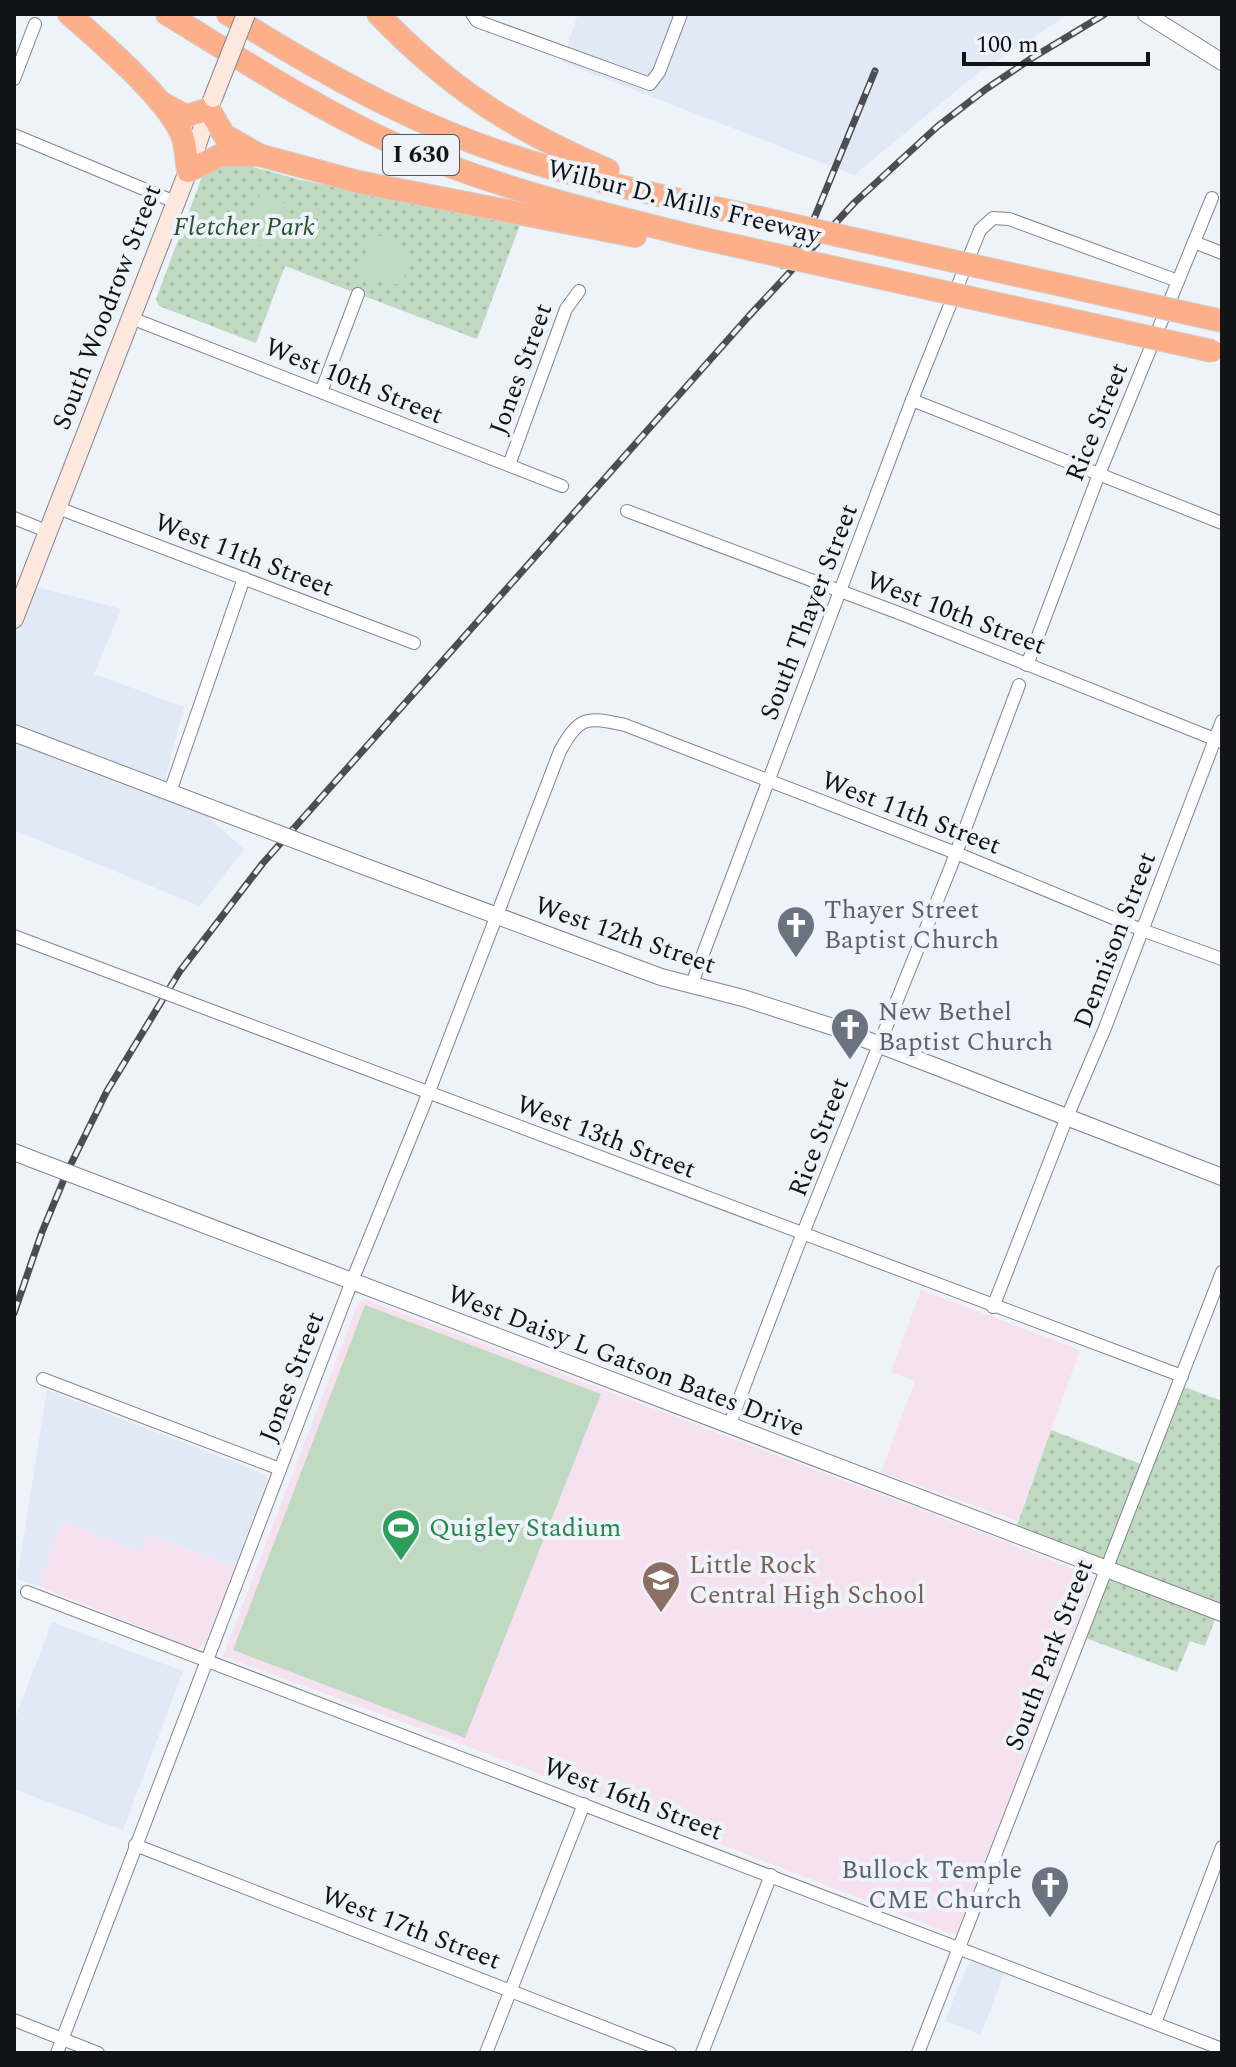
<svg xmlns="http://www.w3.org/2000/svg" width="1236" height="2067" viewBox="0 0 1236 2067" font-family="Spectral,serif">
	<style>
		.built { fill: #e1e8f6 }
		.education { fill: #f5e1f0 }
		.green { fill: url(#green-dots) }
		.pitch { fill: #c0dac2 }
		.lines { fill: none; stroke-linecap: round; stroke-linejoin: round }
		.minor-casing { stroke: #82858c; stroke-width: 14 }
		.tertiary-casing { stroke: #82858c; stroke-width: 18 }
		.secondary-casing { stroke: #82858c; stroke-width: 20 }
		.motorway-casing { stroke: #d0d0d0; stroke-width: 24 }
		.minor { stroke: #fff; stroke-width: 12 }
		.tertiary { stroke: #fff; stroke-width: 16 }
		.secondary { stroke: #fee7dc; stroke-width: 18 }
		.motorway { stroke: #fdaf89; stroke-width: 22 }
		.rail-casing { stroke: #4b4d51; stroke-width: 7 }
		.rail { stroke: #eef2f9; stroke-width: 4; stroke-dasharray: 12; stroke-linecap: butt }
		.minor-bridge-casing { stroke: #82858c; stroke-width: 14; stroke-linecap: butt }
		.tertiary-bridge-casing { stroke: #82858c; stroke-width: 18; stroke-linecap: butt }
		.secondary-bridge-casing { stroke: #82858c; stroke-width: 20; stroke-linecap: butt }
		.motorway-bridge-casing { stroke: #d0d0d0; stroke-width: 24; stroke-linecap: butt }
		.minor-bridge { stroke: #fff; stroke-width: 12 }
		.tertiary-bridge { stroke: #fff; stroke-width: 16 }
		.secondary-bridge { stroke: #fee7dc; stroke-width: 18 }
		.motorway-bridge { stroke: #fdaf89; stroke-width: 22 }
		.labels { text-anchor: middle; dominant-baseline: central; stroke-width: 8; stroke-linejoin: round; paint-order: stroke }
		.shield { fill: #eef2f9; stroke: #54565a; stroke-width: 2 }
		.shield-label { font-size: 24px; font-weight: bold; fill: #121316 }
		.street-label { font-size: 26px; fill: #121316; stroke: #eef2f9 }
		.park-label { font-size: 26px; font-style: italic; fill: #26522c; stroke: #eef2f9 }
		.worship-label { font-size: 26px; fill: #5b616d; stroke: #eef2f9; text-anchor: start }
		.leisure-label { font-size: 26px; fill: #27864d; stroke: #eef2f9; text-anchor: start }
		.education-label { font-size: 26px; fill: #785e54; stroke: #eef2f9; text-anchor: start }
	</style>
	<defs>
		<pattern id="green-dots" width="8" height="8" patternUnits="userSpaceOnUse" patternTransform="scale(2)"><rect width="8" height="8" fill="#c0dac2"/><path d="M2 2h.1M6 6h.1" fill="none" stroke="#a4baa6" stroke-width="1.8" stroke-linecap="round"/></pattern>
	</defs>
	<rect width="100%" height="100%" fill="#eef2f9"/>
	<g class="built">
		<polygon points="578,14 1069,14 979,72 854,175 562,62"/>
		<polygon points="37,587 121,609 94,674 184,707 165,779 244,849 200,906 14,830 14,630 19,631"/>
		<polygon points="47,1390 267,1475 267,1480 235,1567 148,1534 140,1552 62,1522 38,1586 17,1579"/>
		<polygon points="52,1622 183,1671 123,1830 14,1789 14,1721"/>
		<polygon points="972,1961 1004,1973 981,2035 945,2021 968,1964"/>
	</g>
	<g class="education">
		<polygon points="921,1290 1080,1350 1018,1521 881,1472 915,1381 891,1372"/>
		<polygon points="364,1299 1006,1542 1014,1534 1012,1545 1089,1575 1092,1581 1087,1597 957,1933 952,1934 462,1744 223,1656 359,1301"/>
		<polygon points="62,1522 140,1551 147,1534 235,1567 206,1642 198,1649 192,1647 38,1586"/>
	</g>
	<g class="green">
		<polygon points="235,162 301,180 520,225 477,339 285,266 256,343 159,306 156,299 203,174"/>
		<polygon points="1179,1385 1222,1401 1222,1601 1205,1646 1190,1641 1177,1672 1080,1636 1106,1568 1014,1534 1051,1430 1146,1466"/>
	</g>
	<g class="pitch">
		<polygon points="260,194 287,204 270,249 243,239"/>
		<path d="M370,235c35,3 41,18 33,50l-40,-6 -3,-6z"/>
		<polygon points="365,1305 601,1394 465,1738 233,1650"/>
	</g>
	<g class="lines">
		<g class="minor-casing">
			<g id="minor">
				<polyline points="472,14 477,21 650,84 659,72 681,14"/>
				<polyline points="14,79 35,24"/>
				<polyline points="14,135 175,202"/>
				<polyline points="1194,242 1222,253"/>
				<polyline points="131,318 562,486"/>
				<polyline points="321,392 358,294"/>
				<polyline points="912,400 1222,523"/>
				<polyline points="509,465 566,309 579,291"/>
				<polyline points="58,508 414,643"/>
				<polyline points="627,511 904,615 1222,742"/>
				<polyline points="14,518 49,532"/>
				<polyline points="1027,665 1099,474 1212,198"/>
				<polyline points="170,792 244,578"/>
				<polyline points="14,936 144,985"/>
				<polyline points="691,986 912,400 980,230 993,218 1009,219 1178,281"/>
				<polyline points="231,1018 1182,1376"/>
				<polyline points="993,1307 1067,1117 1105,1028 1222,721"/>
				<polyline points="43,1379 280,1469"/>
				<polyline points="729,1426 797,1248 950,869 1019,685"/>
				<polyline points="27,1592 1222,2049"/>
				<polyline points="135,1845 670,2053"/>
				<polyline points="14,2020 98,2053"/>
				<polyline points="1155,2023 1222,1847"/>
				<path d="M57,2053l295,-772 71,-174 137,-356c20,-36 27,-34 65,-26l331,128 186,77 80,29"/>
				<polyline points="486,2053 584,1804"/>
				<polyline points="702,2053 771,1875"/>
				<polyline points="918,2053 1222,1272"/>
			</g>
		</g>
		<g class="tertiary-casing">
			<g id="tertiary">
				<polyline points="1146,14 1222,62"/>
				<polyline points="14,733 253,824"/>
				<polyline points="358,864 661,977 743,998 836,1028 1222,1177"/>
				<polyline points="14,1152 32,1159"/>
				<polyline points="142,1201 1222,1613"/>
			</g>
		</g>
		<g class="secondary-casing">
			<polyline id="secondary" points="14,619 188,171 212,100"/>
		</g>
		<g class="motorway-casing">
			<g id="motorway">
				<path d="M69,14c32,28 95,82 112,119 5,11 5,26 7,38l33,-16h33"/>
				<path d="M167,14c72,44 144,91 221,127 100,45 206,71 312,97"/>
				<path d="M228,14c87,55 180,108 278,140 69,23 142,39 214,55"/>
				<path d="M378,14c71,74 136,116 230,156"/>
				<polyline points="160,102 186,116 209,109 224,135 259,155 359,182 635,236"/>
			</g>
		</g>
		<use href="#minor" class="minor"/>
		<use href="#tertiary" class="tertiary"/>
		<use href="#secondary" class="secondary"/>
		<use href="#motorway" class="motorway"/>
		<g class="rail-casing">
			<g id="rail">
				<polyline points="782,265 809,231 875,71"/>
				<polyline points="14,1313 42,1232 67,1172 107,1091 180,971 263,863 749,316 855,202 938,126 986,89 1032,58 1105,14"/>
			</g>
		</g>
		<use href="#rail" class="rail"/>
		<g class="minor-bridge-casing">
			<polyline id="minor-bridge" points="144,985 231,1018"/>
		</g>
		<g class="tertiary-bridge-casing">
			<g id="tertiary-bridge">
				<polyline points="253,824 358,864"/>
				<polyline points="32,1159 142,1201"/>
			</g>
		</g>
		<g class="secondary-bridge-casing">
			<polyline id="secondary-bridge" points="213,98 246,14"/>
		</g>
		<g class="motorway-bridge-casing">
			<g id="motorway-bridge">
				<polyline points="720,209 1222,321"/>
				<polyline points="700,238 1212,351"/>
			</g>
		</g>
		<use href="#minor-bridge" class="minor-bridge"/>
		<use href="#tertiary-bridge" class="tertiary-bridge"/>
		<use href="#secondary-bridge" class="secondary-bridge"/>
		<use href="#motorway-bridge" class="motorway-bridge"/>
	</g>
	<defs>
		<g id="church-pin" transform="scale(2)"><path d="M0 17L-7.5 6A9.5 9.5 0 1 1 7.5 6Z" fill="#6b7280" stroke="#eef2f9"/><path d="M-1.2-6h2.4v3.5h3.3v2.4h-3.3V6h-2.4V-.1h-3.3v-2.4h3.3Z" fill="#fff"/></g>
		<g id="stadium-pin" transform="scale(2)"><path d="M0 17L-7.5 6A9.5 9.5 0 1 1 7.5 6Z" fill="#2e9e5b" stroke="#eef2f9"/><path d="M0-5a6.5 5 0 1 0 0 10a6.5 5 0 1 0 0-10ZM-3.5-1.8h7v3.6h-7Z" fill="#fff"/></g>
		<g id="school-pin" transform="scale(2)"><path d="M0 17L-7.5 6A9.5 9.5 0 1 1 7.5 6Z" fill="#8d6e63" stroke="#eef2f9"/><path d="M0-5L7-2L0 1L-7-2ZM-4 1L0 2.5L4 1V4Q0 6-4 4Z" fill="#fff"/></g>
	</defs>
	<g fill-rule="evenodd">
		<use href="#church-pin" x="796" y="925"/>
		<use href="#church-pin" x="850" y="1027"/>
		<use href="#stadium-pin" x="401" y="1528"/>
		<use href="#school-pin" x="661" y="1580"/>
		<use href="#church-pin" x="1050" y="1885"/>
	</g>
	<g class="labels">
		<rect class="shield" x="383" y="135" width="76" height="40" rx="6"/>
		<g class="shield-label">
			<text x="421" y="155">I 630</text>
		</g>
		<g class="street-label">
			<text transform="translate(684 202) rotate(14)">Wilbur D. Mills Freeway</text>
			<text transform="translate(107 307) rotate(-69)">South Woodrow Street</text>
			<text transform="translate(521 369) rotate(-70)">Jones Street</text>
			<text transform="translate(354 381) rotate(22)">West 10th Street</text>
			<text transform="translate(1097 422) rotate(-68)">Rice Street</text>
			<text transform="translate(244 555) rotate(21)">West 11th Street</text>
			<text transform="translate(809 612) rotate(-69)">South Thayer Street</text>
			<text transform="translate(956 613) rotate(21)">West 10th Street</text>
			<text transform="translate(911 813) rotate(21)">West 11th Street</text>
			<text transform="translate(625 935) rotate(19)">West 12th Street</text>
			<text transform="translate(1115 940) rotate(-69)">Dennison Street</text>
			<text transform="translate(606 1137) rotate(21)">West 13th Street</text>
			<text transform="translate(819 1137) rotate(-69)">Rice Street</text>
			<text transform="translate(626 1361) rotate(21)">West Daisy L Gatson Bates Drive</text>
			<text transform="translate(292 1377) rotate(-69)">Jones Street</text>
			<text transform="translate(1049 1655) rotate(-69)">South Park Street</text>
			<text transform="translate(633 1799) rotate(21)">West 16th Street</text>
			<text transform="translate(411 1928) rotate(21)">West 17th Street</text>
		</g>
		<g class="park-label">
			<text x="244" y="227">Fletcher Park</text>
		</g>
		<g class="worship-label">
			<text x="824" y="910">Thayer Street<tspan x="824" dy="30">Baptist Church</tspan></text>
			<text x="878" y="1012">New Bethel<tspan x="878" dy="30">Baptist Church</tspan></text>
			<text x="1022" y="1870" text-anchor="end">Bullock Temple<tspan x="1022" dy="30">CME Church</tspan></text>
		</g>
		<g class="leisure-label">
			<text x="429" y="1528">Quigley Stadium</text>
		</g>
		<g class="education-label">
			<text x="689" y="1565">Little Rock<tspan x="689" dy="30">Central High School</tspan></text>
		</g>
	</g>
	<rect width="1236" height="2067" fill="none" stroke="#121316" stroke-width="32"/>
	<path d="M964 52v12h184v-12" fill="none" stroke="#121316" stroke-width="4"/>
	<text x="976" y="52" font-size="24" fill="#121316" stroke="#eef2f9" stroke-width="6" paint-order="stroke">100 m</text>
</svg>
